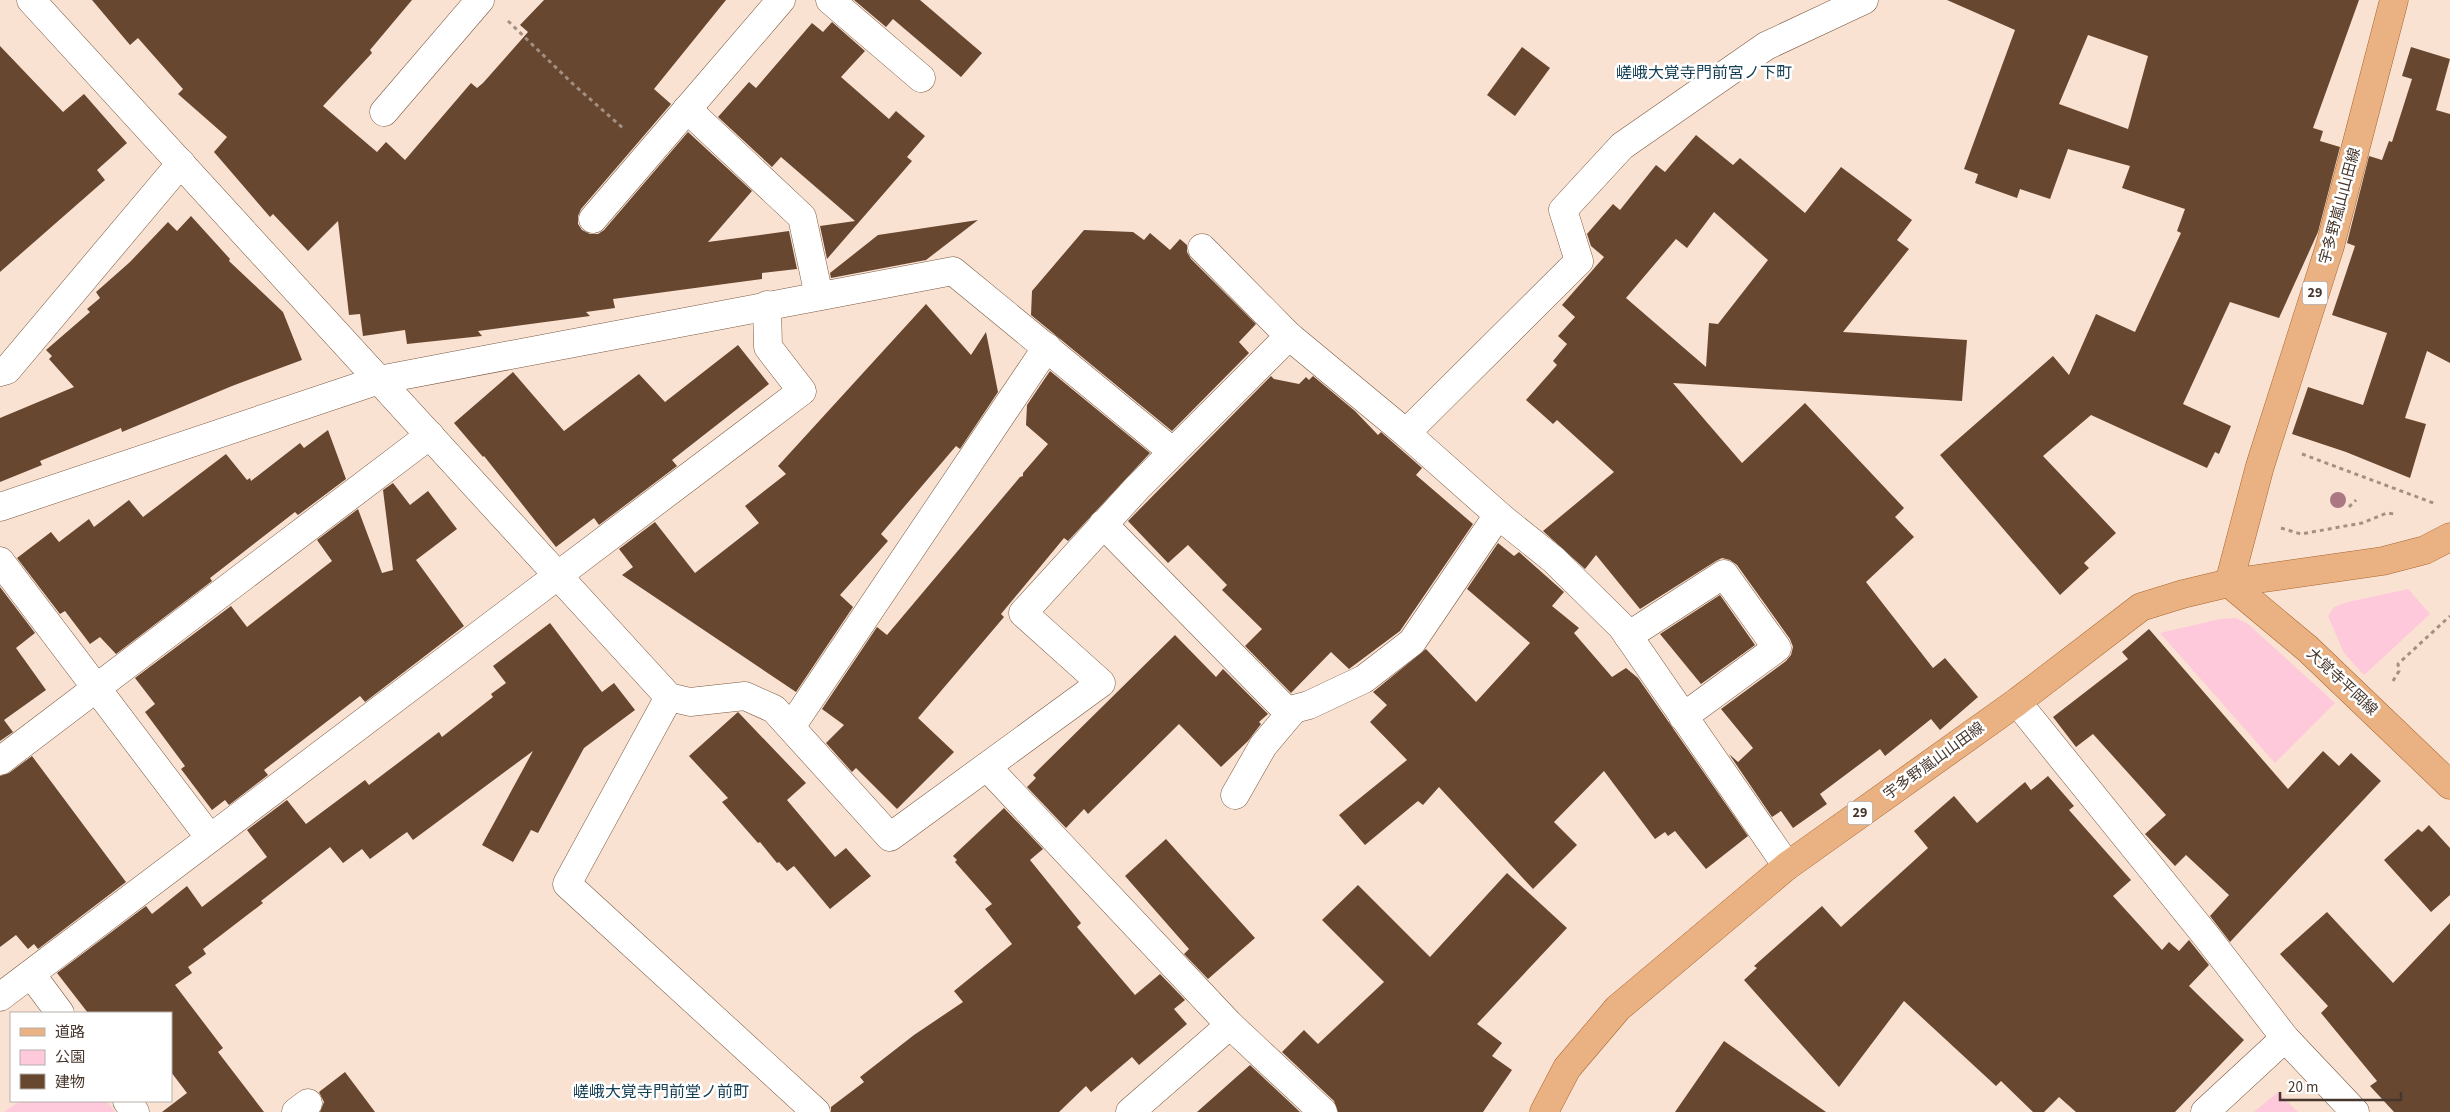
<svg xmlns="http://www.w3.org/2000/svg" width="2450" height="1112" viewBox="0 0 2450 1112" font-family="'Source Sans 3','Noto Sans JP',sans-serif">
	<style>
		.green { fill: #fdc9db }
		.building { fill: #684730; fill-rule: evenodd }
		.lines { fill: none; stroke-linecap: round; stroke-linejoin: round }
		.minor-casing { stroke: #7a5840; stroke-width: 29 }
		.major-casing { stroke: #a8652f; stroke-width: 29 }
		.path { stroke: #a49083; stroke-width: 3; stroke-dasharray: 4 4; stroke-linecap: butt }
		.minor { stroke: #fff; stroke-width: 28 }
		.major { stroke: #eab283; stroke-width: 28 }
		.tree { fill: #ab7782 }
		.labels { text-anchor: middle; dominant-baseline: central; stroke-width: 5; stroke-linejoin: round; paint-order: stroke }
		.shield { fill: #fff; stroke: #7e726b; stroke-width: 1 }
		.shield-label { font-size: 14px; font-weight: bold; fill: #46362c }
		.street-label { font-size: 15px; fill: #46362c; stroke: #fff }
		.neighbourhood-label { font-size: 16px; fill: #143e54; stroke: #fff }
	</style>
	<rect width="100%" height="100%" fill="#fae2d2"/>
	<g class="green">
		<polygon points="2408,589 2430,614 2364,675 2344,653 2328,616 2334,607 2348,602"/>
		<polygon points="2236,618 2248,624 2335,703 2275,763 2160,633 2220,619"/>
		<polygon points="2278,1092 2298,1112 2254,1112"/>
		<polygon points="20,1101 107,1101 115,1112 4,1112"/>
	</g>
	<g class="building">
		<polygon points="92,0 412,0 370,50 372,53 323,106 377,152 386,142 405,160 471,83 477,88 483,83 528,32 520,25 544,0 726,0 654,89 671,104 581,209 578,216 578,224 582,230 590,234 598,234 604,230 688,132 752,191 708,242 789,231 797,269 762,273 762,279 613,299 615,308 586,312 590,316 478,331 482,336 407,344 405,330 363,336 360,314 349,315 338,221 308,251 273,214 270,217 214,152 227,137 178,94 183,89 138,38 130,45"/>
		<polygon points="854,0 920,0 982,53 961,77 893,19 886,27"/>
		<path d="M1947,0h412l-46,128 10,3 -3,10 20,6 -22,85 -39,86 -49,-16 -47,102 48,22 -12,28 -4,-2 -8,16 -116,-53 -48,41 73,77 -32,30 5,5 -29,27 -120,-140 113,-99 16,19 27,-61 39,18 46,-99 -4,-2 8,-22 -63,-21 8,-22 -62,-17 -18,50 -30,-10 -3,9 -42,-15 3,-9 -14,-5 51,-139zM2088,35l60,21 -20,73 -69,-25z"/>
		<polygon points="832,22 865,51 841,77 889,119 896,111 925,136 907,157 912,161 827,259 820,226 855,221 781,157 772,167 718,117 749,82 756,88 812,23 823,32"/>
		<polygon points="0,46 63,112 84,94 127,143 97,170 105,180 0,272"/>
		<polygon points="1522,47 1550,68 1515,116 1487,95"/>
		<polygon points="2411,47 2450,59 2436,110 2450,114 2450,363 2427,351 2405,418 2426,424 2410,478 2346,452 2292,434 2308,387 2363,405 2387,333 2332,315 2355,246 2347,243 2369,156 2382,160 2389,141 2392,142 2412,79 2402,76"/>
		<path d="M1696,135l37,30 7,-7 65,55 36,-46 71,53 -15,20 12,9 -66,83 124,8 -5,61 -289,-18 69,80 63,-60 99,105 -9,9 19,20 -48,45 67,86 12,-10 33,39 -38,33 -9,-11 -46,37 -5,-7 -60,45 7,10 -34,24 -12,-17 -9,6 -43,-63 9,8 15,-14 -32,-39 65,-48 5,-6 2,-8 -3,-8 -53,-74 -7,-5 -8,-2 -6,3 -76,48 -44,-54 -11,14 -42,-38 71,-59 -57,-52 -4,4 -27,-24 31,-35 -4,-4 14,-17 -9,-8 17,-19 -13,-12 42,-48 -13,-11 -4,-12 26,-30 7,6 36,-45 9,7zM1714,212l54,48 -50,64 -9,-1 -3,44 -80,-69 50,-59 11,9z"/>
		<polygon points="191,216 230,259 229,261 283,312 302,360 232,386 122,432 121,428 40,461 42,465 0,482 0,418 74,387 49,359 52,356 46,350 90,312 87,309 100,298 96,292 130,262 168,222 177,231"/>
		<polygon points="978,220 926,260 831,278 830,273 878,235"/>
		<polygon points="1084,230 1133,232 1144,240 1150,233 1170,250 1180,239 1187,245 1187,252 1191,259 1256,324 1239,342 1249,353 1172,431 1031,315 1032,291"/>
		<polygon points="926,304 971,355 986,332 998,392 960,449 956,446 881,534 888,541 840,595 853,607 796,692 622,575 633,567 619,549 655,522 695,573 759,523 745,506 786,474 778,466"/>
		<polygon points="738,345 769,384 672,460 677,466 599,525 594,518 556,547 484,456 483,457 454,423 513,372 564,431 639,374 665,402"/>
		<polygon points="1050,371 1150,453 1068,541 1064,538 1001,614 1004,617 918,718 954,752 897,809 856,768 852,772 826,743 844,725 822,709 877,627 887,635 1020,477 1023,476 1023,473 1048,444 1026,425 1027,405"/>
		<polygon points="1271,376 1274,379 1299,384 1306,377 1309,380 1313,376 1355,411 1378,435 1381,432 1422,468 1416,475 1473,524 1400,631 1349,669 1331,652 1291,693 1245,646 1262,629 1222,590 1227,585 1188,545 1168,563 1128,521"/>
		<polygon points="328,430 346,479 298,515 295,512 210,578 212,581 116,654 100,637 90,644 65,611 60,614 17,558 51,532 59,542 89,519 94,527 129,500 143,517 226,454 247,480 250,478 251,481 300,443 304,448"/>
		<polygon points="393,483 410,505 428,491 457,529 416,560 464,626 365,702 360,696 264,770 268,775 229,805 225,800 212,810 181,769 185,766 145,712 155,704 135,678 231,606 247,627 332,561 317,540 358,509 382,573 393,570 383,490"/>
		<polygon points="1498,543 1514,556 1519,552 1564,592 1552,606 1579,628 1574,633 1612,677 1626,668 1638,678 1748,836 1706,869 1675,831 1668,836 1665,832 1655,839 1604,771 1554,822 1577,845 1533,889 1439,787 1423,805 1418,801 1365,845 1339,815 1407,760 1370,722 1387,705 1373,692 1426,649 1476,702 1530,643 1467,589"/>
		<polygon points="0,587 35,633 16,648 46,690 4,720 13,732 0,741"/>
		<polygon points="1720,595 1755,645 1701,684 1660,634"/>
		<polygon points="550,623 602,692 614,683 635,710 584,748 538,833 531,830 513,862 482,845 533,751 413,840 407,832 370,859 362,849 343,863 330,847 261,901 263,903 203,949 206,954 188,967 192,973 175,985 223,1048 218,1052 264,1112 162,1112 187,1093 171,1072 171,1013 88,1013 57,973 146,906 152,914 187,886 202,907 267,857 247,830 287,800 306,824 365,780 369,785 439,732 442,737 493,697 491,694 506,683 493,666"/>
		<polygon points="2149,629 2288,789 2323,751 2339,766 2351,753 2381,781 2230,942 2210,916 2229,895 2186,855 2175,866 2145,834 2166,815 2093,734 2076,747 2053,717 2128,659 2122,652"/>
		<polygon points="1175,635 1216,677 1223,669 1268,714 1259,722 1261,724 1248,741 1221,767 1179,724 1088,814 1084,809 1066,828 1027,787 1036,778 1033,775"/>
		<polygon points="738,712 806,783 787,800 835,857 846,848 871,876 830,909 794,866 787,871 779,862 777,863 760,842 758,843 722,802 728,798 689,756"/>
		<polygon points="32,756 126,882 38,949 34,944 28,949 16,935 0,947 0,776 9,773"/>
		<polygon points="2048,776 2074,806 2069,810 2131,880 2113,896 2162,950 2169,942 2179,951 2189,940 2209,965 2189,986 2244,1040 2175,1112 2076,1112 2059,1097 2044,1112 2033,1112 2001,1081 1996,1086 1904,1001 1839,1087 1744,980 1757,968 1754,966 1822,906 1841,927 1928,848 1914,831 1954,796 1977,823 2025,782 2031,790"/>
		<polygon points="1004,808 1043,849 1030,860 1081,923 1077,927 1135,995 1160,974 1185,1000 1174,1009 1187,1024 1139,1065 1132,1057 1091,1092 1086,1086 1059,1112 831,1112 831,1107 864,1082 860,1077 914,1035 963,1002 954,991 1012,944 985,909 992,904 955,862 957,860 953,856"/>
		<polygon points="2429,825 2450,848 2450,895 2431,912 2384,860 2418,829 2422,832"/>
		<polygon points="1166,839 1255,938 1208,979 1184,954 1189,949 1125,876"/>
		<polygon points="1507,873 1567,928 1477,1024 1502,1043 1492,1056 1512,1070 1483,1112 1338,1112 1334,1101 1282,1052 1304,1030 1318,1044 1384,982 1322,920 1358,885 1430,957"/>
		<polygon points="2327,912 2393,983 2450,923 2450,1112 2394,1112 2370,1086 2377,1081 2321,1013 2328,1006 2280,954"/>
		<polygon points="1724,1041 1826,1112 1675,1112"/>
		<polygon points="1250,1065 1300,1112 1197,1112"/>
		<polygon points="345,1072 375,1112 320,1112 324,1102 319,1092"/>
	</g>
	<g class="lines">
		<g class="minor-casing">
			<g id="minor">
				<polyline points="31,0 669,697 690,702 745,696 774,709 890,837 1101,683 1023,613 1137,488 1289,336"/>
				<polyline points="830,0 921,78"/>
				<polyline points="687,109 802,217 819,296"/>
				<polyline points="384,112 480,0"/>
				<polyline points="593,219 781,0"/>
				<polyline points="1202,248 1289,336 1406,433 1503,519 1554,560 1622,627 1787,866"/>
				<polyline points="0,372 7,370 181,163"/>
				<polyline points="1406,433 1579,261 1563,210 1622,146 1766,46 1864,0"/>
				<polyline points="0,507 379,380 953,271 1173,452"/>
				<polyline points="1103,524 1290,714"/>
				<polyline points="0,561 210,838"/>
				<polyline points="1628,636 1724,574 1777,648 1683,717"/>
				<polyline points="669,697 567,884 816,1112"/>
				<polyline points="2017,702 2207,937 2285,1038 2355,1112"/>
				<polyline points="791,727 1047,347"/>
				<polyline points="0,761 430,435"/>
				<polyline points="987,767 1230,1025 1323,1112"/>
				<polyline points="1235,795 1263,746 1294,709 1309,705 1364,679 1412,642 1498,515"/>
				<polyline points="31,974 60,1013"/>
				<polyline points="0,997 802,391 768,347 767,305"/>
				<polyline points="127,1101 135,1112"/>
				<polyline points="296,1112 308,1103"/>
				<polyline points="1130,1112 1230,1025"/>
				<polyline points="2205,1112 2285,1038"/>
			</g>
		</g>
		<g class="major-casing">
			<g id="major">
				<polyline points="2229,583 2260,466 2330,246 2394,0"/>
				<polyline points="2229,583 2308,649 2450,785"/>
				<polyline points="1544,1112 1567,1068 1618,1008 1787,866 2017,702 2141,607 2183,594 2229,583 2383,561 2425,550 2450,537"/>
			</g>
		</g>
		<g class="path">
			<polyline points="508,21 573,84 624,129"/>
			<polyline points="2302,454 2436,504"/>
			<polyline points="2349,507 2356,500"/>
			<polyline points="2281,528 2301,534 2362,523 2387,513 2394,514"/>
			<polyline points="2393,681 2399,671 2398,664 2450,616"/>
		</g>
		<use href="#minor" class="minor"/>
		<use href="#major" class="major"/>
	</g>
	<circle class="tree" cx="2338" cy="500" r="8"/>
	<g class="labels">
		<g class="shield">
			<rect x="2302.5" y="281.5" width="25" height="23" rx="4"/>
			<rect x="1847.5" y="801.5" width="25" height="23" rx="4"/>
		</g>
		<g class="shield-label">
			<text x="2315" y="293">29</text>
			<text x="1860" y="813">29</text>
		</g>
		<g class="street-label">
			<text transform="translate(2340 206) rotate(-75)">宇多野嵐山山田線</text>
			<text transform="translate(2342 682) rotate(43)">大覚寺平岡線</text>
			<text transform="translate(1934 761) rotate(-36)">宇多野嵐山山田線</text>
		</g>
		<g class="neighbourhood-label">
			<text x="1704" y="73">嵯峨大覚寺門前宮ノ下町</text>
			<text x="661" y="1092">嵯峨大覚寺門前堂ノ前町</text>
		</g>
	</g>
	<rect x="10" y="1012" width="162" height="90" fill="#ffffff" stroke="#b5afab"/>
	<rect x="20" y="1028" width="25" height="8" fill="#eab283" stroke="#b5afab"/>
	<text x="55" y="1037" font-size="15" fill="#46362c">道路</text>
	<rect x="20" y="1050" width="25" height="15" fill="#fdc9db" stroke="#b5afab"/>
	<text x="55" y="1062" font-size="15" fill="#46362c">公園</text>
	<rect x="20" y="1074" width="25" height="15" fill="#684730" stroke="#b5afab"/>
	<text x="55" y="1087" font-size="15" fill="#46362c">建物</text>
	<path d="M2280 1092v8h121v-8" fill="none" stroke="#46362c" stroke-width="2.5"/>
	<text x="2288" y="1092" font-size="15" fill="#46362c" stroke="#ffffff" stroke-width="4" paint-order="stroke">20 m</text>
</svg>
